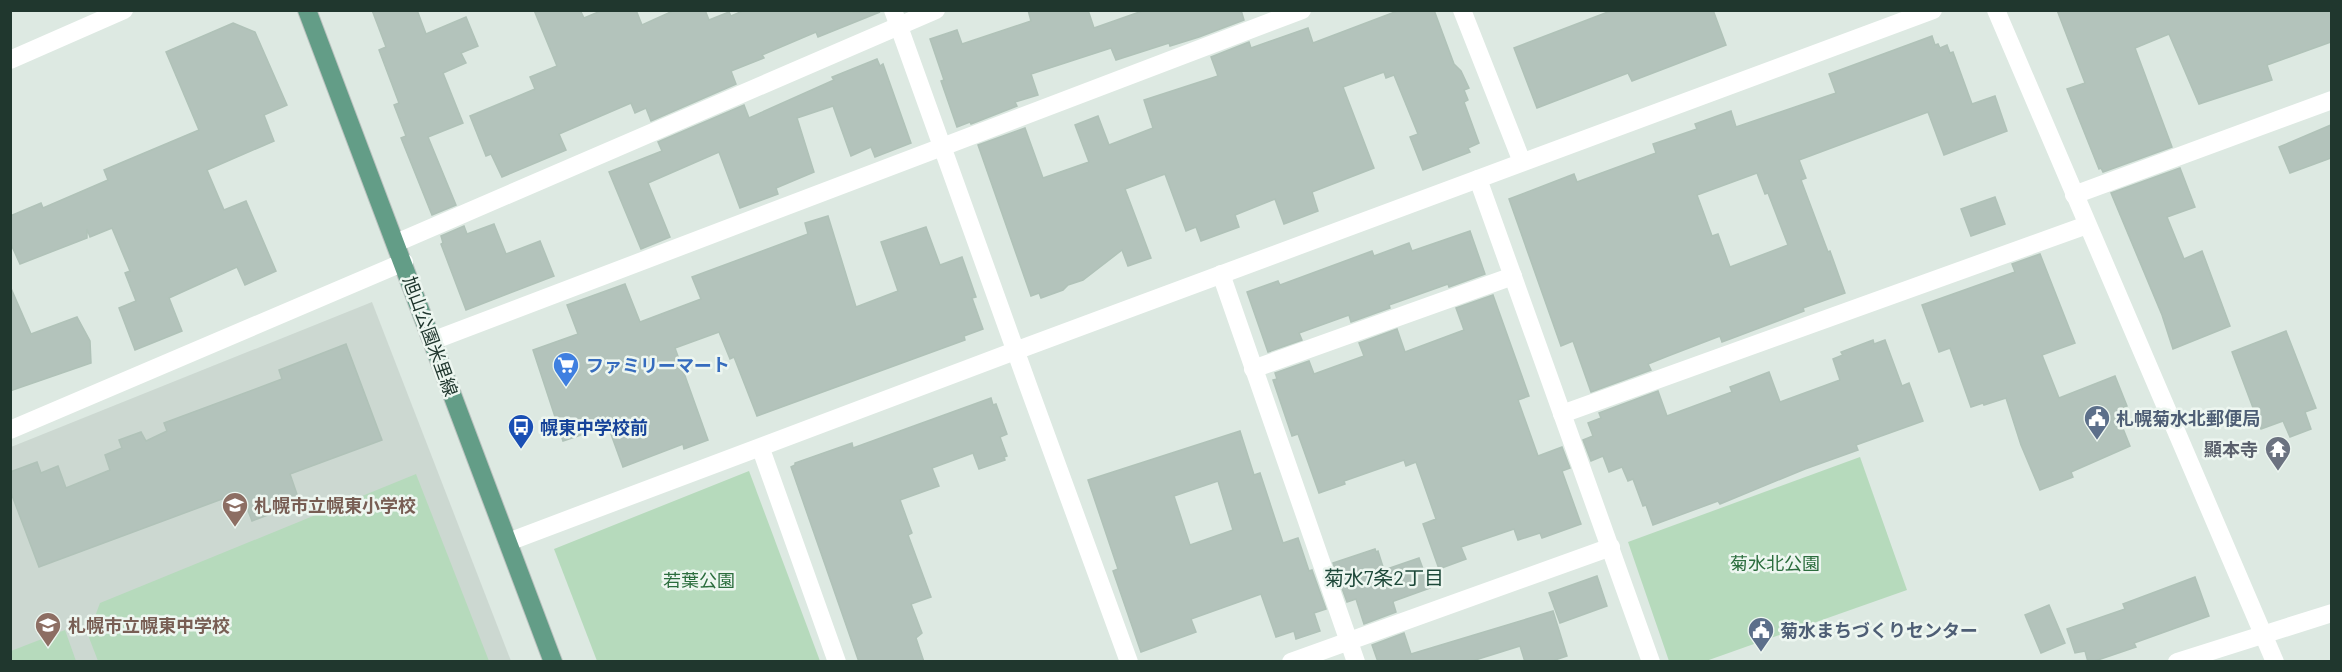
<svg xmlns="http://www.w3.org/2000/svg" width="2342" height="672" viewBox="0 0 2342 672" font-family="Barlow,'Noto Sans JP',sans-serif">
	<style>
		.built { fill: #ccd8d1 }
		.green { fill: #b6dabc }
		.building { fill: #b3c3bb; stroke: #b0c2b8; stroke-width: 1.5; fill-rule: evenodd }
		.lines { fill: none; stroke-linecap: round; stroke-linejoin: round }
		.primary-casing { stroke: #bcc3c0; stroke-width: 20 }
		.minor { stroke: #fff; stroke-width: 18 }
		.tertiary { stroke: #fff; stroke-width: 18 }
		.primary { stroke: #639d87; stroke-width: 18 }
		.labels { text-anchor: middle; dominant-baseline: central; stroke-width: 5; stroke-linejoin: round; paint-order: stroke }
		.street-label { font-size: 18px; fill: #20372e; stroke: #edf6f0 }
		.shop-label { font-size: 18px; font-weight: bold; fill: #366cbe; stroke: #edf6f0; text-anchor: start }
		.service-label { font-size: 18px; font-weight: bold; fill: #4e5e75; stroke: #edf6f0; text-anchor: start }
		.transit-label { font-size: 18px; font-weight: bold; fill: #164399; stroke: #edf6f0; text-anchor: start }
		.worship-label { font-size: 18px; font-weight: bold; fill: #5b616d; stroke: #edf6f0; text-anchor: end }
		.education-label { font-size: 18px; font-weight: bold; fill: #785e54; stroke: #edf6f0; text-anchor: start }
		.park-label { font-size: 18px; fill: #2b6d3d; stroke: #edf6f0 }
		.neighbourhood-label { font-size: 20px; fill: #1d4839; stroke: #edf6f0 }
	</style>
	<rect width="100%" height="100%" fill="#dde9e2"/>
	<polygon class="built" points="372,302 511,661 11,662 11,447"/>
	<g class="green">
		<polygon points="1860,457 1907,590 1706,661 1669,661 1628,542"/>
		<polygon points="749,471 820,661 597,661 554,549"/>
		<polygon points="416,474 489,661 98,661 88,635 100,603"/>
		<polygon points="65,630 76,661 11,661 11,651"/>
	</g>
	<g class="building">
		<polygon points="372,10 417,10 426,34 466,17 478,46 461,53 466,63 443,73 463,123 428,137 456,205 432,215 401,138 406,136 394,105 399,103 379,50 386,47"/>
		<polygon points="534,10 580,10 584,18 603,10 636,10 642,25 675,10 705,10 709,20 729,12 731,16 745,10 880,12 818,37 816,32 762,55 764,58 731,71 736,84 651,121 646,108 635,113 631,103 559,134 566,150 502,177 491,154 486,156 470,116 535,89 530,77 557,66"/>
		<polygon points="1028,10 1088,10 1094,28 1145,10 1241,10 1244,20 1199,37 1170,46 1169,43 1116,60 1111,48 1031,74 1038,95 1015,102 1017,106 971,124 970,122 957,127 941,81 944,80 930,39 957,30 962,44 1031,21"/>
		<polygon points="1400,10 1434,10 1454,64 1461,71 1469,88 1464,90 1468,100 1464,102 1479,143 1468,148 1470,152 1423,170 1410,137 1418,134 1394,75 1386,78 1384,72 1343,87 1374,168 1312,192 1318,211 1284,224 1275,199 1235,215 1239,227 1201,241 1196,227 1186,231 1165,174 1125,189 1151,258 1128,266 1122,250 1083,280 1068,285 1063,290 1041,298 1039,293 1031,296 978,145 1025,128 1043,178 1089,162 1075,125 1098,116 1109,145 1153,128 1144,100 1218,76 1211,57 1249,42 1251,48 1308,28 1313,43"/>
		<polygon points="1613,10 1713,10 1726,45 1632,81 1628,73 1537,108 1514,48"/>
		<polygon points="2057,10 2331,10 2331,42 2267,65 2272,80 2199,104 2169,34 2135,48 2172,147 2103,172 2101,168 2099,169 2067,89 2085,83"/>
		<polygon points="233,23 255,32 287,105 264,115 274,141 207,170 224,210 246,201 276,271 245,285 237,267 169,298 182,331 135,350 119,308 136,301 125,273 130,271 112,228 90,237 87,229 87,238 20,264 10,242 10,216 41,203 43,208 108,180 104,170 199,130 166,52"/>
		<path d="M1932,36l3,9 3,-1 2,4 7,-3 3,8 3,-1 19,52 23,-8 12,35 -63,24 -16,-43 -129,48 7,18 -5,2 27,72 2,-1 15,42 -42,15 1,3 -66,25 -16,6 -2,-6 -52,20 -20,8 3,6 -60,22 -18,-51 -12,5 -52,-147 65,-25 3,8 79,-29 -3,-9 44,-15 -2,-5 36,-13 5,16 100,-34 -7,-19zM1757,173l8,21 3,-1 20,52 -58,22 -12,-33 -6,2 -15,-41z"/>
		<polygon points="877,59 880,66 883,64 911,143 875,157 871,147 851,156 833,106 797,118 814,172 776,188 778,194 740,208 719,152 648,183 670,237 641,249 609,172 662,151 658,142 744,105 749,118 834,80 832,77"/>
		<polygon points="2331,125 2331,158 2290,173 2279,147"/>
		<polygon points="2180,168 2195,207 2167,217 2184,259 2202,251 2230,326 2173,349 2162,315 2111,193"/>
		<polygon points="1995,197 2005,224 1971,236 1961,209"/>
		<polygon points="828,216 856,307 898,291 881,242 926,227 940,265 962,257 976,297 972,298 983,329 964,336 965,340 757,416 734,357 730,359 719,332 675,348 708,440 684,449 683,444 623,467 608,426 563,441 533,350 578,334 567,305 625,284 640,322 701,299 692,277 808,234 805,223"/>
		<polygon points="494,224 506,254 540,241 554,276 466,310 441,244 443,243 441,236 464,226 467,234"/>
		<polygon points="1470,231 1485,274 1449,287 1448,284 1389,305 1390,308 1351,322 1349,315 1299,333 1302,340 1268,352 1247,292 1278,281 1280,285 1372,251 1374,256 1409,243 1412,251"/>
		<polygon points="2040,254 2075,343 2042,355 2059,398 2115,376 2127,406 2123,407 2130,423 2122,426 2130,446 2071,472 2073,477 2040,490 2021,445 2006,398 1984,405 1983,403 1971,407 1950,348 1939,352 1922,305 2015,272 2012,264"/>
		<polygon points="10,286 31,334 77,317 90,341 91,363 10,391"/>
		<polygon points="1493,295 1529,396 1518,400 1538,456 1562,447 1570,468 1562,471 1581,524 1542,538 1540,533 1518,540 1514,529 1461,547 1466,559 1439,569 1423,524 1436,519 1416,462 1406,466 1404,460 1344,481 1345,484 1319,493 1298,434 1292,436 1273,380 1277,379 1275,373 1309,361 1314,374 1364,356 1359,343 1397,329 1405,352 1464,330 1456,308"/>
		<polygon points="2286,331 2316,408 2305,412 2311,429 2290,437 2283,421 2261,429 2232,352"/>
		<polygon points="1873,340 1874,344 1885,340 1902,386 1909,383 1923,421 1856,445 1858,450 1805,469 1720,504 1718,501 1653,525 1646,505 1643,506 1633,479 1628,481 1622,467 1609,472 1603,456 1591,461 1583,440 1593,436 1588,423 1601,418 1599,413 1658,391 1667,416 1732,392 1730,387 1769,372 1780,402 1840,380 1833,359 1843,355 1841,352"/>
		<polygon points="346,344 382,440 290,474 300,503 252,521 241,492 39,567 10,490 10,472 37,462 41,473 58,466 66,488 110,470 105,455 122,448 119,440 141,432 146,441 167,431 164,423 282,379 279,370"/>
		<polygon points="991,398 993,405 996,404 1007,434 1000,437 1007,456 1004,457 1005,460 979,469 973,453 932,468 939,486 900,500 912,533 908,535 931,597 911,604 922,633 916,638 924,662 859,662 791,467 795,465 795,463 852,443 853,448"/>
		<path d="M1240,431l14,44 6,-2 23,70 15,-5 11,33 3,-1 14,39 -12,4 6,18 -24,8 -2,-8 -18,6 -15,-43 -70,25 5,13 -55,20 -28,-81 5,-2 -30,-89zM1218,481l15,49 -43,15 -16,-49z"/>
		<polygon points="1375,549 1376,552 1378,551 1384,570 1419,558 1430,588 1394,601 1393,602 1396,612 1364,624 1356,599 1347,602 1333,563"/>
		<polygon points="1597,576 1607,606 1560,623 1549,593"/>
		<polygon points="2195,577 2209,616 2134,643 2136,647 2092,662 2088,662 2085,651 2075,653 2067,629 2125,609 2123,604"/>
		<polygon points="2049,605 2065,643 2041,653 2025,615"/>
		<polygon points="1553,611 1567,656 1549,662 1525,662 1520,646 1469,662 1378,662 1372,645 1404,633 1411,654"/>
	</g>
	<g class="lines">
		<g class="primary-casing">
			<polyline id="primary" points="307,10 553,662"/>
		</g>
		<g class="minor">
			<path d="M893,10c78,218 156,435 236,652"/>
			<polyline points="1462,10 1522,162"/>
			<polyline points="1478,179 1651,662"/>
			<polyline points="2074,195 2332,100"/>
			<polyline points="396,243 936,10"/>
			<polyline points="1221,274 1356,662"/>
			<polyline points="432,341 1302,10"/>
			<polyline points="1253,369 1513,276"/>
			<polyline points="1562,414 2087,225"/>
			<polyline points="10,430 404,262"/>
			<polyline points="761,449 837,662"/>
			<polyline points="508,542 1015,351 1933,10"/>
			<polyline points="2263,634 2275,662"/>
			<polyline points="1291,662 1611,547"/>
		</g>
		<g class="tertiary">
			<polyline points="1996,10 2263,634"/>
			<polyline points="10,60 124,10"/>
			<polyline points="2177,662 2332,613"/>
		</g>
		<use href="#primary" class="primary"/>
	</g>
	<defs>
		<g id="supermarket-pin" transform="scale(1.35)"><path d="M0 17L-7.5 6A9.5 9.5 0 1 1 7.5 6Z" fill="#3f7fe0" stroke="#edf6f0"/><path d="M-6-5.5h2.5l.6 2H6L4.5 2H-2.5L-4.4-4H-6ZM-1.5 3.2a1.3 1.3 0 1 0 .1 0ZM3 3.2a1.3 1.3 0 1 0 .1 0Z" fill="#fff"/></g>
		<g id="civic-pin" transform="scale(1.35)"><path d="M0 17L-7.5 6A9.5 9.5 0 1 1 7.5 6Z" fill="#5c6f8a" stroke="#edf6f0"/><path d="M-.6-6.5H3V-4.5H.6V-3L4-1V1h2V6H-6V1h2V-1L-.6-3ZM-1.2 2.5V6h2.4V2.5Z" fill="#fff"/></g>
		<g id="bus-pin" transform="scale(1.35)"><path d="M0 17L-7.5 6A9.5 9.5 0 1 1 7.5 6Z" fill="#1a4fb4" stroke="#edf6f0"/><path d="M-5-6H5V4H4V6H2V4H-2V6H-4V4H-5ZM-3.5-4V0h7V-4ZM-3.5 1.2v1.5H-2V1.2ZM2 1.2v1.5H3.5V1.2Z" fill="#fff"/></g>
		<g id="temple-pin" transform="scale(1.35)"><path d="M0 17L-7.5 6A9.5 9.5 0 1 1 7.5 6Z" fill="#6b7280" stroke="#edf6f0"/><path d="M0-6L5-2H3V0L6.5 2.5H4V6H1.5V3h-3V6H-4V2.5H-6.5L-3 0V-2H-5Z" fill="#fff"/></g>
		<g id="school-pin" transform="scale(1.35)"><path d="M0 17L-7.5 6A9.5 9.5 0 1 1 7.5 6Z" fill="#8d6e63" stroke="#edf6f0"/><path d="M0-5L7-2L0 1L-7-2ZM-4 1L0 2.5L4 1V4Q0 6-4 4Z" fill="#fff"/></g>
	</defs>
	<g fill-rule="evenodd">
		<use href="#supermarket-pin" x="566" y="365"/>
		<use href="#civic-pin" x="2097" y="418"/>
		<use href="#bus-pin" x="521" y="427"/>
		<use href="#temple-pin" x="2278" y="449"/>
		<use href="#school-pin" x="235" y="505"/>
		<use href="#school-pin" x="48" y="625"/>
		<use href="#civic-pin" x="1761" y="630"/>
	</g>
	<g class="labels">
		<g class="street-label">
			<text transform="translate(431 336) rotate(70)">旭山公園米里線</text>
		</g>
		<g class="shop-label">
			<text x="586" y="365">ファミリーマート</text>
		</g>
		<g class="service-label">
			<text x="2116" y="418">札幌菊水北郵便局</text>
			<text x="1780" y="630">菊水まちづくりセンター</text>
		</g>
		<g class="transit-label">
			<text x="540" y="427">幌東中学校前</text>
		</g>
		<g class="worship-label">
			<text x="2258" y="449">顯本寺</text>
		</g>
		<g class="education-label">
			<text x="254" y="505">札幌市立幌東小学校</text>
			<text x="68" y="625">札幌市立幌東中学校</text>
		</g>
		<g class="park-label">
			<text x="1775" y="563">菊水北公園</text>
			<text x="699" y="580">若葉公園</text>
		</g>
		<g class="neighbourhood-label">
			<text x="1384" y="577">菊水7条2丁目</text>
		</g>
	</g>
	<rect width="2342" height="672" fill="none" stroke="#20372e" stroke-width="24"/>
</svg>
